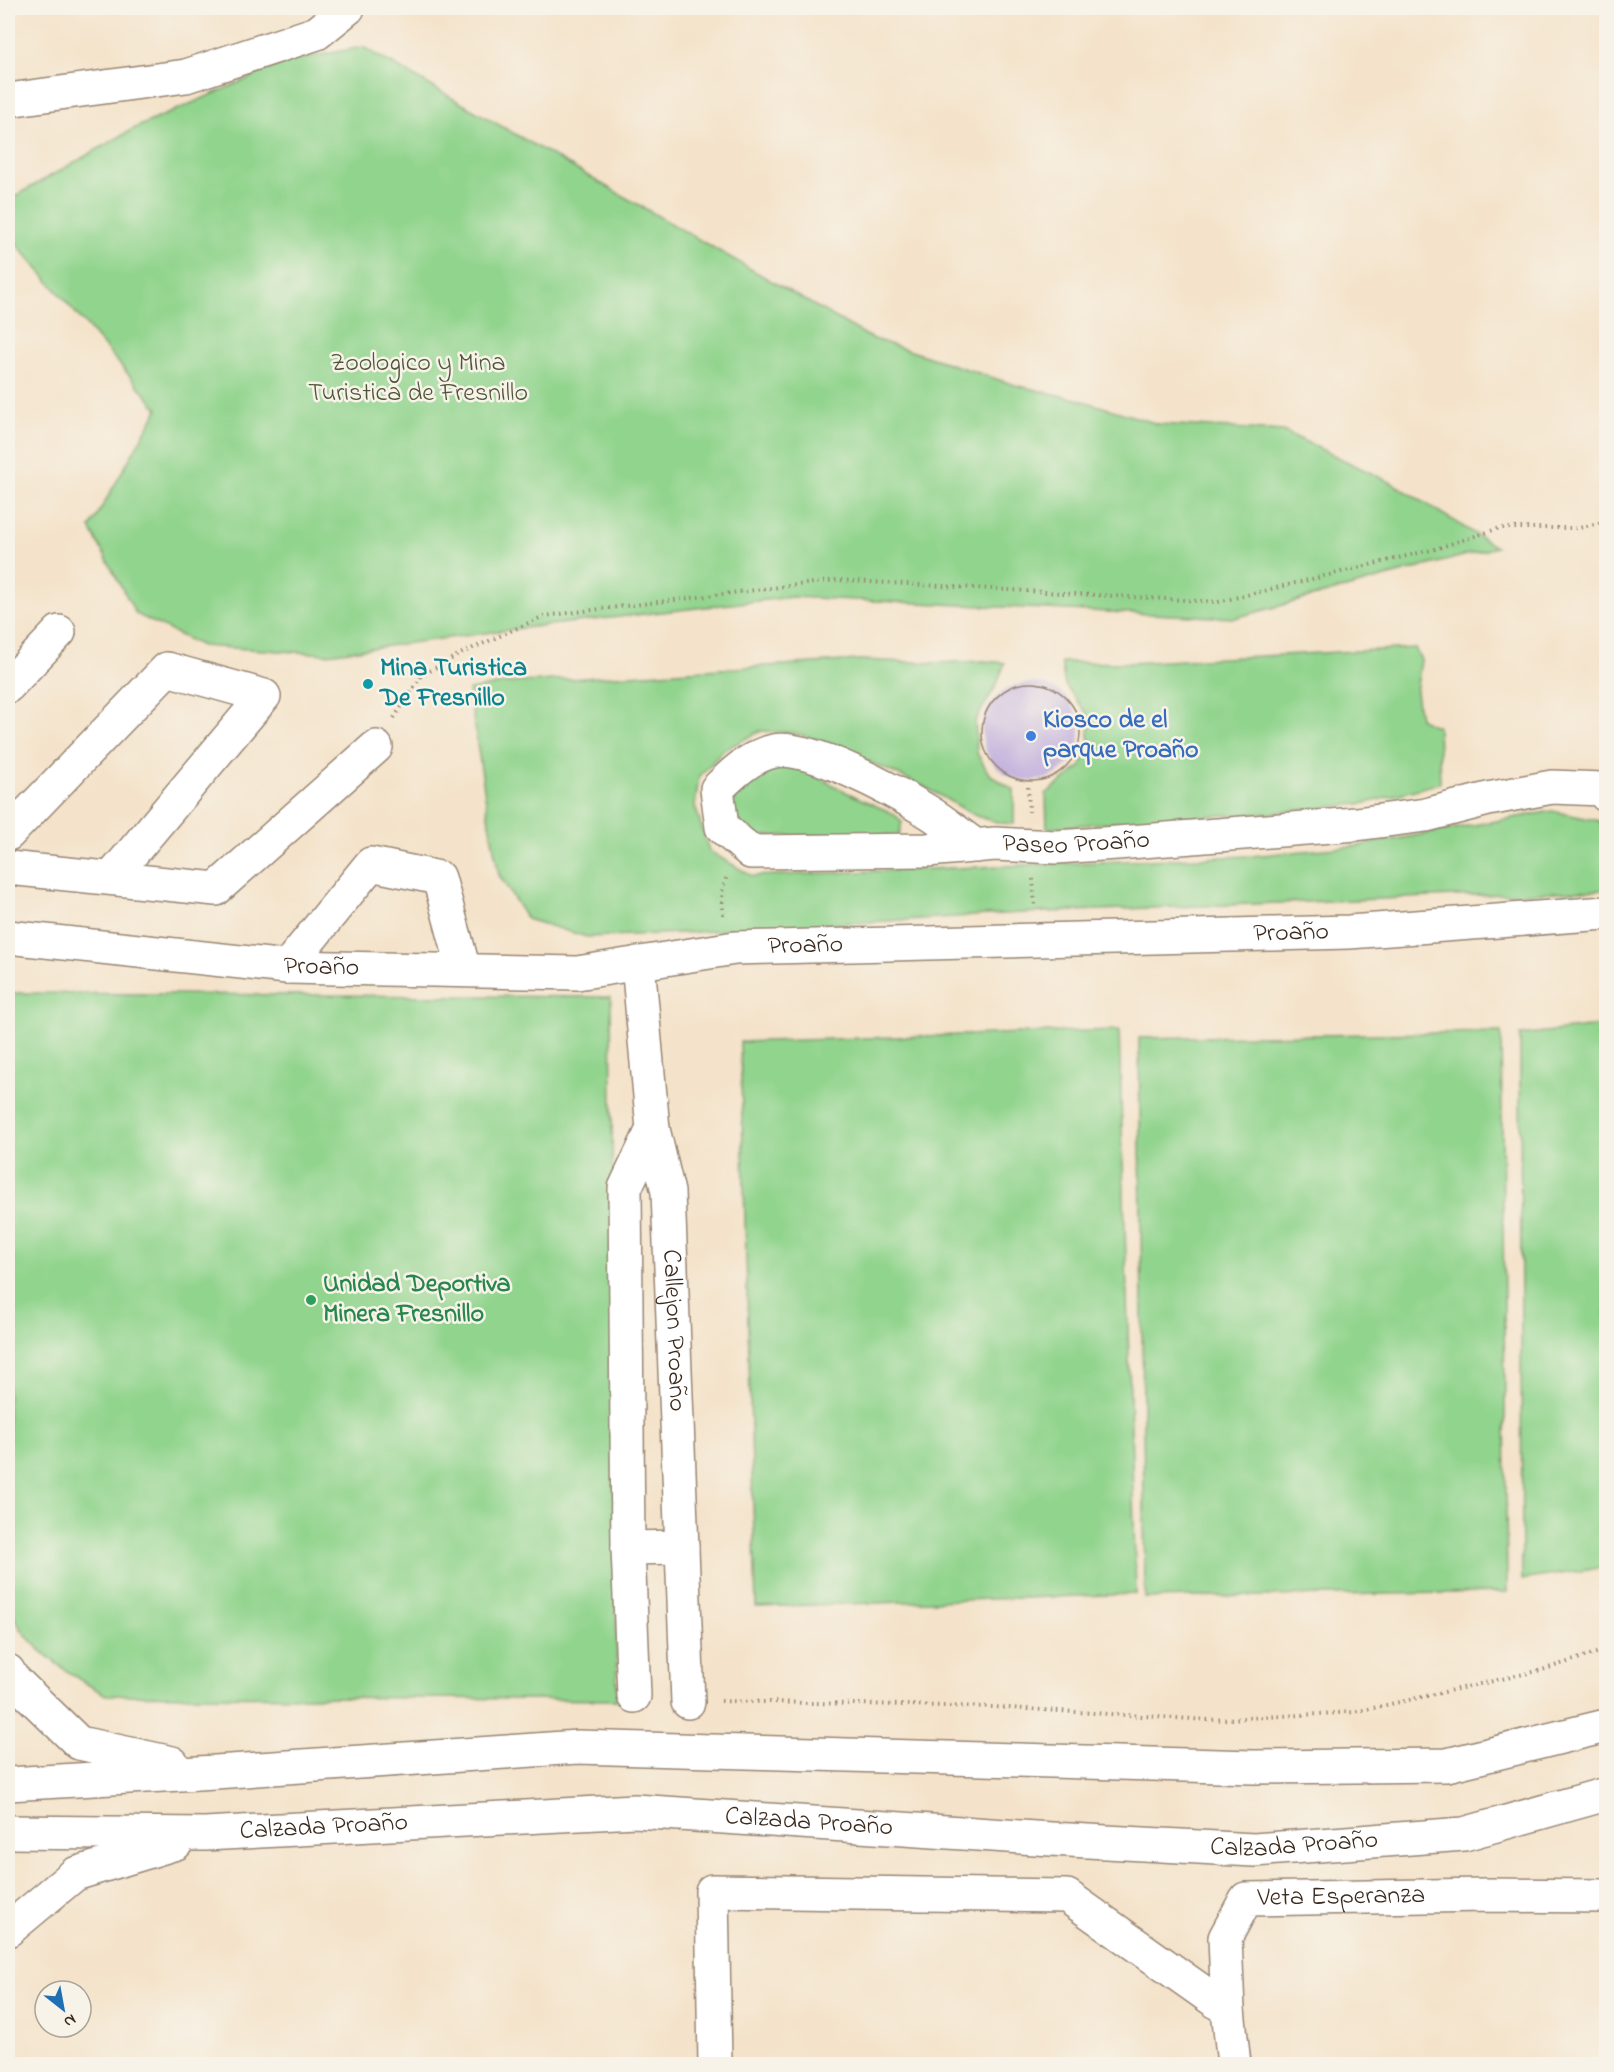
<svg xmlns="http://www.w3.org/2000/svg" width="1614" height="2072" viewBox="0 0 1614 2072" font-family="'Indie Flower',sans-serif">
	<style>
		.green { fill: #91d48d; stroke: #667f56; stroke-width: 1.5 }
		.building { fill: #bdaadc }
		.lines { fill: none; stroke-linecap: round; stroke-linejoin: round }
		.minor-casing { stroke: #988674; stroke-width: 36 }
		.major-casing { stroke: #988674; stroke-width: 36 }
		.path { stroke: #988674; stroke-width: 4; stroke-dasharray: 1.5 4.5; stroke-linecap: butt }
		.minor { stroke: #fff; stroke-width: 33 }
		.major { stroke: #fff; stroke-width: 33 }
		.culture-dot { fill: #0f9aa8; stroke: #f7f3e8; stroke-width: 2 }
		.shop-dot { fill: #3f7fe0; stroke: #f7f3e8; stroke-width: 2 }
		.leisure-dot { fill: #2e9e5b; stroke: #f7f3e8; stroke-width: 2 }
		.labels { text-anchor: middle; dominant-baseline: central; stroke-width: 5; stroke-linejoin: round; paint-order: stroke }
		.park-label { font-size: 26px; fill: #50543a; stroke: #f7f3e8 }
		.culture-label { font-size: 26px; font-weight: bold; fill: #0d838f; stroke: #f7f3e8; text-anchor: start }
		.shop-label { font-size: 26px; font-weight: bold; fill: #366cbe; stroke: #f7f3e8; text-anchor: start }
		.street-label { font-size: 26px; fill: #3b2a1e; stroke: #f7f3e8 }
		.leisure-label { font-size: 26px; font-weight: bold; fill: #27864d; stroke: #f7f3e8; text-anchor: start }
	</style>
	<rect width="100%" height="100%" fill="#f7f3e8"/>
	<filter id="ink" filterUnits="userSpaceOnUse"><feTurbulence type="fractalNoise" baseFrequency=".0167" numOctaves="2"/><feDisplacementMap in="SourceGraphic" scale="12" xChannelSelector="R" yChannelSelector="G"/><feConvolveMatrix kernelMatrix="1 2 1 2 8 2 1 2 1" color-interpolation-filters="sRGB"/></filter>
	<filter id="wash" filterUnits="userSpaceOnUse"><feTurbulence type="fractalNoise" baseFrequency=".008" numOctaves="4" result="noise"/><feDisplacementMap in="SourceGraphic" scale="24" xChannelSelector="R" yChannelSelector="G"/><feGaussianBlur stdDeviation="1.35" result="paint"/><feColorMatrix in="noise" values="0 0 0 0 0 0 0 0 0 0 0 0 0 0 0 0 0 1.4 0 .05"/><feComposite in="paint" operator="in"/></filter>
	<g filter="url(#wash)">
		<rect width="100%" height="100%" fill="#f4e3ca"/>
		<g class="green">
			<polygon points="363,47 871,338 1015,385 1080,400 1158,424 1283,431 1394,484 1496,547 1235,618 792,597 515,629 327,654 202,646 136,614 90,528 158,409 8,234 8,200 135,128 288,61"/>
			<polygon points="1415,648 1421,660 1416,692 1420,719 1438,727 1440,783 1367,803 1269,813 1168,818 1047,828 1046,794 1081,766 1089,741 1089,716 1065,685 1061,662 1129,663"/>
			<polygon points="859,660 933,663 984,661 1005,663 996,686 975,721 977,753 989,774 1014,790 1014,824 1000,823 976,816 923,786 832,745 796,733 760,731 724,750 699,777 695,806 709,851 752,876 1251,856 1357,846 1552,811 1599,821 1606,833 1606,890 1022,913 679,933 587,937 527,919 499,875 490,828 469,690 508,683"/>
			<polygon points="778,766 805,770 848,793 894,814 902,822 899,835 754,836 738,826 732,803 748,777"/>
			<path d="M8,993l603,4 6,703 -511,-5c-29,-16 -71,-43 -88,-71 -4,-7 -7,-15 -10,-22z"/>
			<polygon points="1606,1025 1606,1567 1522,1580 1520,1035"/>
			<polygon points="1119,1030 1136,1594 756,1607 740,1042"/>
			<polygon points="1501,1032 1507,1592 1145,1598 1139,1038"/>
		</g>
		<g id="blocks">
			<circle class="building" cx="1031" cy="732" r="49"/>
		</g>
	</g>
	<g filter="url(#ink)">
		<use href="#blocks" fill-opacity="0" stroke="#988674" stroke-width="1.5"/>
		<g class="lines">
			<g class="minor-casing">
				<g id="minor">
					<polyline points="8,100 186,76 317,33 348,8"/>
					<polyline points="8,686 59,632"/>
					<polyline points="8,834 167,669 264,696 111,878"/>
					<path id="s1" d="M976,846c-16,-11 -32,-25 -49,-35 -31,-19 -118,-67 -153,-60 -23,5 -41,22 -57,38l5,38 29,25 176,-2 68,-6 61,3 61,-4 239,-19 70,-9 62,-16 64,-12 50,2 4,6"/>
					<polyline points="8,868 216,889 376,747"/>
					<path id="s2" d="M8,937l279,30 290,6 158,-25 614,-16 257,-19"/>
					<path id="s3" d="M638,963l15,166 15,63 20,510"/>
					<polyline points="287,967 371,864 439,878 464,970"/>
					<polyline points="628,1548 682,1547"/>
					<polyline points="634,1696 628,1548 625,1188 653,1129"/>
					<polyline points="715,2064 712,1891 1067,1896 1228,2010"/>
					<path id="s4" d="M1234,2064l-6,-54 -3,-72 21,-39 240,-4 120,1"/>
				</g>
			</g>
			<g class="major-casing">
				<g id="major">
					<polyline points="8,1671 12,1678 79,1743 172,1763"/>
					<polyline points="8,1784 215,1772 578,1747 1253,1767 1447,1765 1606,1726"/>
					<path id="s5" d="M8,1832l197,2 430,-23 416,28 203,11 210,-16 142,-40"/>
					<polyline points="8,1930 75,1874 176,1843"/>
				</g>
			</g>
			<g class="path">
				<polyline points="394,718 421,676 460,654 544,616 837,580 1218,602 1435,549 1500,528 1579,528 1606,521"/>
				<polyline points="1028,787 1029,812"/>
				<polyline points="1033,879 1035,907"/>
				<polyline points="723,915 722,892 727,875"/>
				<polyline points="721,1701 993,1707 1209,1720 1355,1712 1542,1670 1606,1650"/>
			</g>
			<use href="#minor" class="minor"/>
			<use href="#major" class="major"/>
		</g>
	</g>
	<circle class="culture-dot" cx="368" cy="684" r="6"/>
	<circle class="shop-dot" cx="1031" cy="736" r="6"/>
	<circle class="leisure-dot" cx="311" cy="1300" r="6"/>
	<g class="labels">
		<g class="park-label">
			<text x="418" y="364">Zoologico y Mina<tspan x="418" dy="30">Turistica de Fresnillo</tspan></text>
		</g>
		<g class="culture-label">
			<text x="380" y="669">Mina Turistica<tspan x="380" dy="30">De Fresnillo</tspan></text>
		</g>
		<g class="shop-label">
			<text x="1043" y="721">Kiosco de el<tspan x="1043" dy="30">parque Proaño</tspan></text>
		</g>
		<g class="street-label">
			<text stroke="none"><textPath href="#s1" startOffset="698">Paseo Proaño</textPath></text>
			<text stroke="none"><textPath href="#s2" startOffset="1287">Proaño</textPath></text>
			<text stroke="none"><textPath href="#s2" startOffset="801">Proaño</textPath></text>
			<text stroke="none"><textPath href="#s2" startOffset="315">Proaño</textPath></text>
			<text stroke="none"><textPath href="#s3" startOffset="370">Callejon Proaño</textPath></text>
			<text stroke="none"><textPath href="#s5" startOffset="802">Calzada Proaño</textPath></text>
			<text stroke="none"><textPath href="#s5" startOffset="316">Calzada Proaño</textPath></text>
			<text stroke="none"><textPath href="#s5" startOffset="1288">Calzada Proaño</textPath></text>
			<text stroke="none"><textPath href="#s4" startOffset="266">Veta Esperanza</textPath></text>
		</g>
		<g class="leisure-label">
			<text x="323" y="1285">Unidad Deportiva<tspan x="323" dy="30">Minera Fresnillo</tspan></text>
		</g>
	</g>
	<rect width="1614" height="2072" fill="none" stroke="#f7f3e8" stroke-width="30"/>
	<g transform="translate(63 2009) rotate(149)"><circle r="28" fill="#f7f3e8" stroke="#aca397" stroke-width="1.5"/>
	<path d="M0-4.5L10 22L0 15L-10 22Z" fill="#1f6fb2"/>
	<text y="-9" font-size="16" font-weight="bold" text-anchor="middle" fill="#3b2a1e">N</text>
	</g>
</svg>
